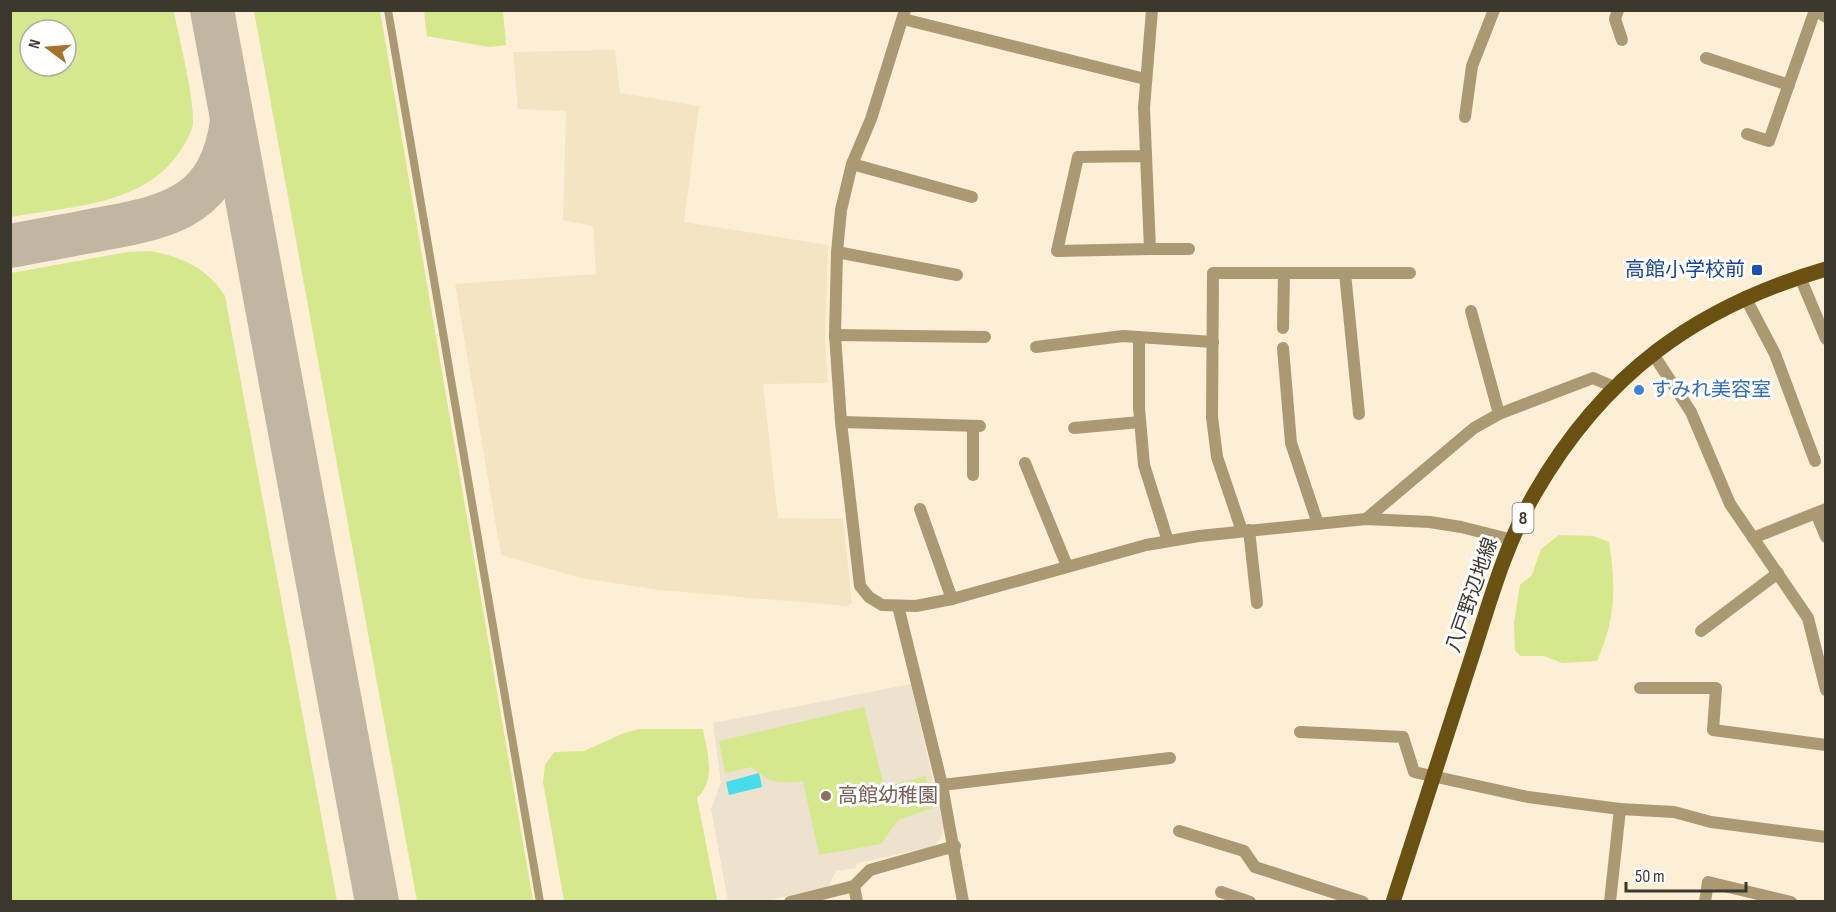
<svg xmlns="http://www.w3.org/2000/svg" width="1836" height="912" viewBox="0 0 1836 912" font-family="'Sofia Sans Condensed','Noto Sans JP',sans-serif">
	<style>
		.built { fill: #f4e4c4 }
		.education { fill: #ece2ce }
		.green { fill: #d5e88d; fill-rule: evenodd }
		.water { fill: #46dce9 }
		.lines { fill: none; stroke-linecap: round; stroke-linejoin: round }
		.taxiway { stroke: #c1b6a2; stroke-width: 44 }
		.service { stroke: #aa9973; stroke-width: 8 }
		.minor { stroke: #aa9973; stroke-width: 12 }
		.tertiary { stroke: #aa9973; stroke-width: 12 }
		.primary { stroke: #6a5111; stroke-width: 15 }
		.transit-dot { fill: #1a4fb4; stroke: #fff; stroke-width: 2 }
		.shop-dot { fill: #3f7fe0; stroke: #fff; stroke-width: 2 }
		.education-dot { fill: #8d6e63; stroke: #fff; stroke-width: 2 }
		.labels { text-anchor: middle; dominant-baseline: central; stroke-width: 6; stroke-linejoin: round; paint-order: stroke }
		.shield { fill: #fff; stroke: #77746d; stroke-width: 1.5 }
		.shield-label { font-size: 18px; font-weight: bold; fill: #3d382e }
		.transit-label { font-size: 20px; fill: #164399; stroke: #fff; text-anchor: end }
		.shop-label { font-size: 20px; fill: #366cbe; stroke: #fff; text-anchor: start }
		.street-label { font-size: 20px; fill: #3d382e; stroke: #fff }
		.education-label { font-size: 20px; fill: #785e54; stroke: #fff; text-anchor: start }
	</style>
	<rect width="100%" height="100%" fill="#fcefd5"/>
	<polygon class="built" points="615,50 620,93 699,106 684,222 828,245 825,340 828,383 763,384 778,518 843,519 852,603 847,606 659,590 581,578 501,555 455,284 596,274 593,226 563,220 566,111 518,109 513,52"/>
	<polygon class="education" points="911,684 944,829 940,839 933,847 857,863 855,868 836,871 828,887 766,901 728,901 711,809 721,782 713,723"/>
	<g class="green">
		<path d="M11,10l163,1c5,29 20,84 19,112 -1,9 -7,18 -11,25 -35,58 -112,58 -171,69zM30,30h36v36h-36z"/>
		<polygon points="254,11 380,11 533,901 417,901"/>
		<polygon points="424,11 503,11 506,45 489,47 427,36"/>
		<path d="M150,251c32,6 57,17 75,45l112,605h-326v-628l117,-21z"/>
		<path d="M1559,535l34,1 16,6c7,46 7,76 -12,119l-35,2 -18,-7h-24l-5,-6 -1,-27 6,-38 12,-10 9,-26z"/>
		<path d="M864,707l20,80 42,-11 6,32 -34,12 -17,24 -62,11 -16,-74c-23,3 -35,2 -51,-14l-27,6 -6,-32z"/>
		<path d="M640,729h63c4,24 14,51 -6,69l20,102 -153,1 -21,-119 2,-17 9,-13 30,-1 40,-18z"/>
	</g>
	<polygon class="water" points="759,773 762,787 729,795 726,782"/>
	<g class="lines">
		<g class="taxiway">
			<polyline points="212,10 377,902"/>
			<path d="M10,246c31,-6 61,-11 91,-17 73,-13 119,-25 131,-107"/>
		</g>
		<polyline class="service" points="388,10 540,902"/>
		<g class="minor">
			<polyline points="905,10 871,119 852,164 841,210 837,252 835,335 841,422 860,586 869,597 882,605 916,606 952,599 1146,545 1199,536 1366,519 1430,522 1461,527 1513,540"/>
			<polyline points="1618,10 1615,19 1622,40"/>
			<polyline points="903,19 1145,79"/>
			<polyline points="1706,58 1789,85"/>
			<polyline points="1465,117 1472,66 1494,10"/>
			<polyline points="1747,134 1769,141 1815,10"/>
			<polyline points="1146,156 1078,157 1057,251 1150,249 1144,108 1152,10"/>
			<polyline points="852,164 972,197"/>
			<polyline points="1150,249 1189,249"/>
			<polyline points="837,252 957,275"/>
			<polyline points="1345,273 1359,414"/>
			<polyline points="1800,277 1826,339"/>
			<polyline points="1745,297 1775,354 1815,461"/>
			<polyline points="1471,311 1499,414"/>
			<polyline points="1283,328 1284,273"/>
			<polyline points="835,335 985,337"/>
			<polyline points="1139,337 1139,408 1144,465 1168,541"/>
			<polyline points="1036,347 1123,336 1213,342"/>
			<polyline points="1283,348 1291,443 1318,524"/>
			<polyline points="1653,354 1691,412 1730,504 1808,618 1826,690"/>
			<polyline points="841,422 980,426"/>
			<polyline points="1074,428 1140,422"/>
			<polyline points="1025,463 1067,566"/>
			<polyline points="973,475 973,426"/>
			<polyline points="920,509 952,599"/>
			<polyline points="1816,513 1826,537"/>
			<polyline points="1366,519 1474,428 1499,414 1593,378 1614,387"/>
			<polyline points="1249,530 1257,603"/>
			<polyline points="1242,531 1217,457 1212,417 1213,273 1410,273"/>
			<polyline points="1753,538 1826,509"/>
			<polyline points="898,606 942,785 963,902"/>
			<polyline points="1701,631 1778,573"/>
			<polyline points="1640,688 1716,688 1713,730 1826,745"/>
			<polyline points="1300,732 1403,737 1414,772 1528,797 1620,809 1674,812 1711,822 1826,837"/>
			<polyline points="942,785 1170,758"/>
			<polyline points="1179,831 1244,851 1255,867 1363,902"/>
			<polyline points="854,886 857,902"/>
			<polyline points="1221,892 1250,902"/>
			<polyline points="790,902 854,886 870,870 955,846"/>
			<polyline points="1610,902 1620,809"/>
			<polyline points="1705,902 1708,882 1791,902"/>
		</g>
		<polyline class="tertiary" points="1815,10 1826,17"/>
		<path class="primary" d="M1393,902c25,-77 49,-154 74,-230 20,-60 36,-124 68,-179 68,-118 160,-186 291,-224"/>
	</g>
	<rect class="transit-dot" x="1751" y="264" width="12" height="12" rx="3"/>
	<circle class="shop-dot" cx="1639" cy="390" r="6"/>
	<circle class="education-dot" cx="826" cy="796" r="6"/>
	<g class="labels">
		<rect class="shield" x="1512.5" y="503" width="21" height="30" rx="4.5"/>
		<g class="shield-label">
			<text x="1523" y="518">8</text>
		</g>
		<g class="transit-label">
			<text x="1745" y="270">高館小学校前</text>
		</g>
		<g class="shop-label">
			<text x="1651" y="390">すみれ美容室</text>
		</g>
		<g class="street-label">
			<text transform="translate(1472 595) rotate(-71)">八戸野辺地線</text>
		</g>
		<g class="education-label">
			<text x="838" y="796">高館幼稚園</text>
		</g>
	</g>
	<rect width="1836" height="912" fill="none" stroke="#3d382e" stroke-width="24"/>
	<g transform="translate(48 48) rotate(286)"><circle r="28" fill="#ffffff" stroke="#b1afab" stroke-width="1.5"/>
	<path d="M0-4.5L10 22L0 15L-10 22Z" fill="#a8722d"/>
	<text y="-9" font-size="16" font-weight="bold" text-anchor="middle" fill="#3d382e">N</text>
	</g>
	<path d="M1626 882v9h120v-9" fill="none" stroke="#3d382e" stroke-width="3"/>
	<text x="1635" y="882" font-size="18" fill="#3d382e" stroke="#ffffff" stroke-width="4.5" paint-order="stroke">50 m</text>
</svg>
